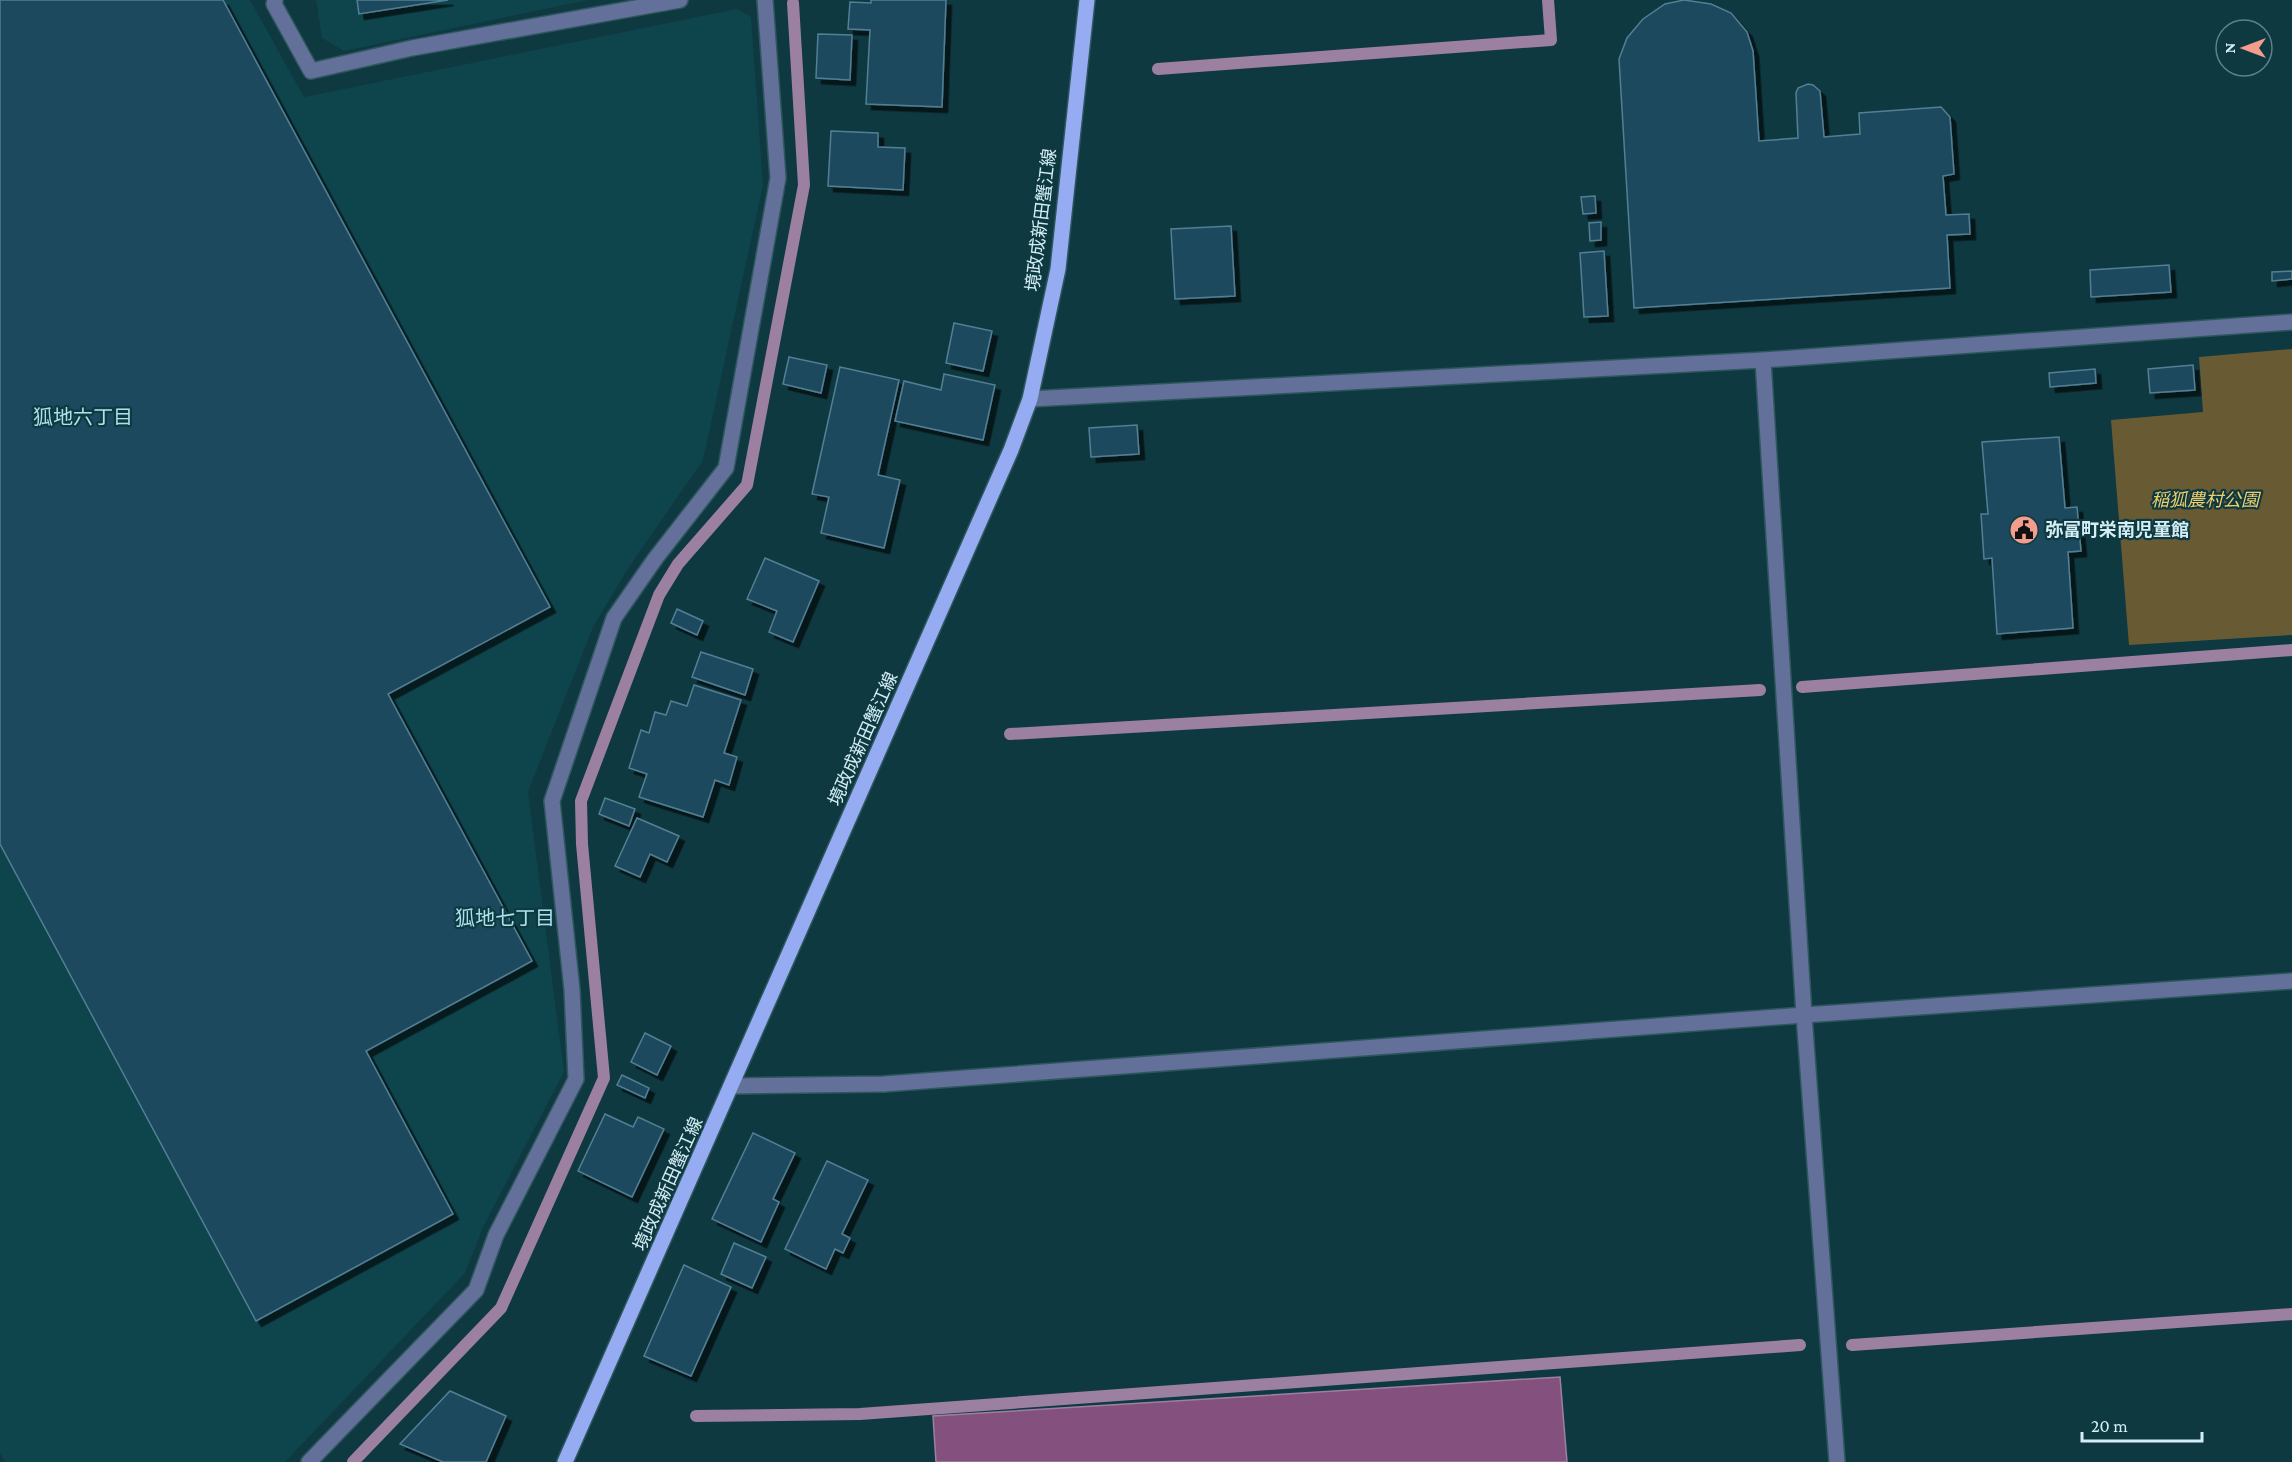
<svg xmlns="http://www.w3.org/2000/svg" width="2292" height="1462" viewBox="0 0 2292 1462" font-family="'Crimson Pro','Noto Sans JP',serif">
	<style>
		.built { fill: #0e444c }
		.green { fill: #685b34 }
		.water { fill: #84517f; stroke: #9c80a2; stroke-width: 1.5 }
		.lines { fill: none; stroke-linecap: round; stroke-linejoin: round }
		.stream { stroke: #9c80a2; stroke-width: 12 }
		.building { fill: #1d495d; stroke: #537f94; stroke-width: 1.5; filter: url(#shadow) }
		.minor-casing { stroke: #2e565e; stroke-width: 18 }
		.major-casing { stroke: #2e565e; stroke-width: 18 }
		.minor { stroke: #62709a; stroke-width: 15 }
		.major { stroke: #96acf2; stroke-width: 15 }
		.labels { text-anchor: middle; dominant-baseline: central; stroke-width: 4.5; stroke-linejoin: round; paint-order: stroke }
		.street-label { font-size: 18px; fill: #d3eef4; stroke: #0f3941 }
		.park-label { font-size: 18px; font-style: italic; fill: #efcd6b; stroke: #0f3941 }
		.poi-label { font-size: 18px; font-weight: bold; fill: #d3eef4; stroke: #0f3941; text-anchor: start }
		.neighbourhood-label { font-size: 20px; fill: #aae2ec; stroke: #0f3941 }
	</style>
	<defs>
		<filter id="shadow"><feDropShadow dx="5.5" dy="5.5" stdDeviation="0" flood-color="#0009"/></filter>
	</defs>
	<rect width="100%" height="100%" fill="#0f3941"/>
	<g class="built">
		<polygon points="0,0 250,0 304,97 737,9 751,17 763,185 703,460 627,570 593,627 528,792 564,1072 484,1225 465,1273 285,1462 5,1462 0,1453"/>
		<polygon points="316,0 588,0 344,51 322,38"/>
	</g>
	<polygon class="green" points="2292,349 2292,635 2129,645 2111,420 2203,412 2199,357"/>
	<polygon class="water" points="1560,1377 1567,1462 936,1462 933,1416"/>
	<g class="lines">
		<g class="stream">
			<polyline points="1158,69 1551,40 1548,0"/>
			<polyline points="1802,687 2292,650"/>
			<polyline points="1010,734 1760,690"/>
			<polyline points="1852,1345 2292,1314"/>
			<polyline points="696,1416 860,1414 1800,1345"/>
			<polyline points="353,1462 501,1308 604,1078 582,844 581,801 659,595 678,564 747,485 804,185 793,3"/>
		</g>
	</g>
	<g class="building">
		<polygon points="0,0 223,0 550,607 388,694 532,961 366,1051 453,1214 256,1321 0,844"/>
		<polygon points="357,0 448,0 359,14"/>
		<polygon points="871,0 946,0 942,107 866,104 870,30 848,29 850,2 871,3"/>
		<polygon points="1684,0 1711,4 1731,13 1747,32 1753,51 1759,141 1798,138 1796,93 1798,88 1808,84 1813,85 1820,91 1824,137 1860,134 1859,113 1941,107 1950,117 1954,174 1943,176 1946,215 1969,214 1970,234 1947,235 1950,288 1634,308 1619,59 1627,38 1643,19 1665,4"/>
		<polygon points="818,34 852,35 850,80 816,78"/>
		<polygon points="831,131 878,133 878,147 905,148 903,190 828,186"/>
		<polygon points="1595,196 1596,213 1583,214 1581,197"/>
		<polygon points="1601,222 1601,240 1590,241 1589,223"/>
		<polygon points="1231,226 1235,296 1175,299 1171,229"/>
		<polygon points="1604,251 1608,316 1584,317 1580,253"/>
		<polygon points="2169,265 2171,292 2091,297 2090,270"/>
		<polygon points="2292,271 2292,279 2272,281 2272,272"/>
		<polygon points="954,323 992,331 983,371 946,363"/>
		<polygon points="789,357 827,365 821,393 783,384"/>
		<polygon points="2193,365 2195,390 2150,393 2148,369"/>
		<polygon points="840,367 899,380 878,475 900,480 884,548 821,533 829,497 812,494"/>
		<polygon points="2095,369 2096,383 2050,387 2049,373"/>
		<polygon points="944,374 995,385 983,440 895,421 904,381 941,390"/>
		<polygon points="1137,425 1139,454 1091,457 1089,428"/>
		<polygon points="2059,437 2065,508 2077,507 2081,551 2068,552 2073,628 1997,634 1992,558 1984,559 1981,514 1988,514 1982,442"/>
		<polygon points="765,558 819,581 793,642 769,632 777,611 747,599"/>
		<polygon points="677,609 703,621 697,635 671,623"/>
		<polygon points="701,652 753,669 745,695 692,677"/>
		<polygon points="694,685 741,700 724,753 737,757 729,785 715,780 703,817 639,797 647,774 629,768 641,730 649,733 655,712 666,715 671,701 687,706"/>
		<polygon points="605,798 635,809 629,826 599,814"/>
		<polygon points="637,818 679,836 667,862 650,854 640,877 615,866"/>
		<polygon points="645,1033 671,1046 657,1075 631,1062"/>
		<polygon points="622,1075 649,1088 645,1098 617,1085"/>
		<polygon points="605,1114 633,1127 638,1117 664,1129 632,1197 578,1171"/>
		<polygon points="753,1133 795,1153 773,1199 779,1202 761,1242 712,1219"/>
		<polygon points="827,1161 868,1180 842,1234 850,1238 843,1253 835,1249 826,1269 785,1249"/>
		<polygon points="734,1243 766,1257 752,1288 721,1274"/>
		<polygon points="684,1265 731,1287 691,1376 644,1356"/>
		<polygon points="450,1391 506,1416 486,1462 443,1462 400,1444"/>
	</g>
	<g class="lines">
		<g class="minor-casing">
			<g id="minor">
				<polyline points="275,0 274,4 311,71 412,48 680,0"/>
				<polyline points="1763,360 1804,1015 1837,1462"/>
				<polyline points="1030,399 1763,360 2292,322"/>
				<polyline points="733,1086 884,1084 1804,1015 2292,981"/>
				<polyline points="309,1462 476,1290 496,1235 576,1079 572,990 552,801 614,618 655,559 726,468 778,178 765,0"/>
			</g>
		</g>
		<g class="major-casing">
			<polyline id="major" points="565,1462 1011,450 1030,399 1058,269 1087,0"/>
		</g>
		<use href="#minor" class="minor"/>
		<use href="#major" class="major"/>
	</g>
	<defs>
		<g id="civic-disc" transform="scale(1.5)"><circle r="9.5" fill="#f59d8d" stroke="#0f3941"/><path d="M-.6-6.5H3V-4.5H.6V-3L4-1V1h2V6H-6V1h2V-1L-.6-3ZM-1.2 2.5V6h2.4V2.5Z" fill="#111"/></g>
	</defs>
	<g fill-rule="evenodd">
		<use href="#civic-disc" x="2024" y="530"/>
	</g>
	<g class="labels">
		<g class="street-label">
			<text transform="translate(1041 220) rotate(-83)">境政成新田蟹江線</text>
			<text transform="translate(863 739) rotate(-66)">境政成新田蟹江線</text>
			<text transform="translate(668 1184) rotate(-66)">境政成新田蟹江線</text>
		</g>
		<g class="park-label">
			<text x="2205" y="500">稲狐農村公園</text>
		</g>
		<g class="poi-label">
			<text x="2045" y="530">弥富町栄南児童館</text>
		</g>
		<g class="neighbourhood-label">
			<text x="83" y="417">狐地六丁目</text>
			<text x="505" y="918">狐地七丁目</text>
		</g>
	</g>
	<g transform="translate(2244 48) rotate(270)"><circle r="28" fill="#0f3941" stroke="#5d8189" stroke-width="1.5"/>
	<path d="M0-4.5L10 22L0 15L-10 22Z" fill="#f59d8d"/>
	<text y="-9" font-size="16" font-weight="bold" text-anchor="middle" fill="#d3eef4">N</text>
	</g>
	<path d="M2082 1432v9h120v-9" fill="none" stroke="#d3eef4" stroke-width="3"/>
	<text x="2091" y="1432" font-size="18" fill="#d3eef4" stroke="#0f3941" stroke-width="4.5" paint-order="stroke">20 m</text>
</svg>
